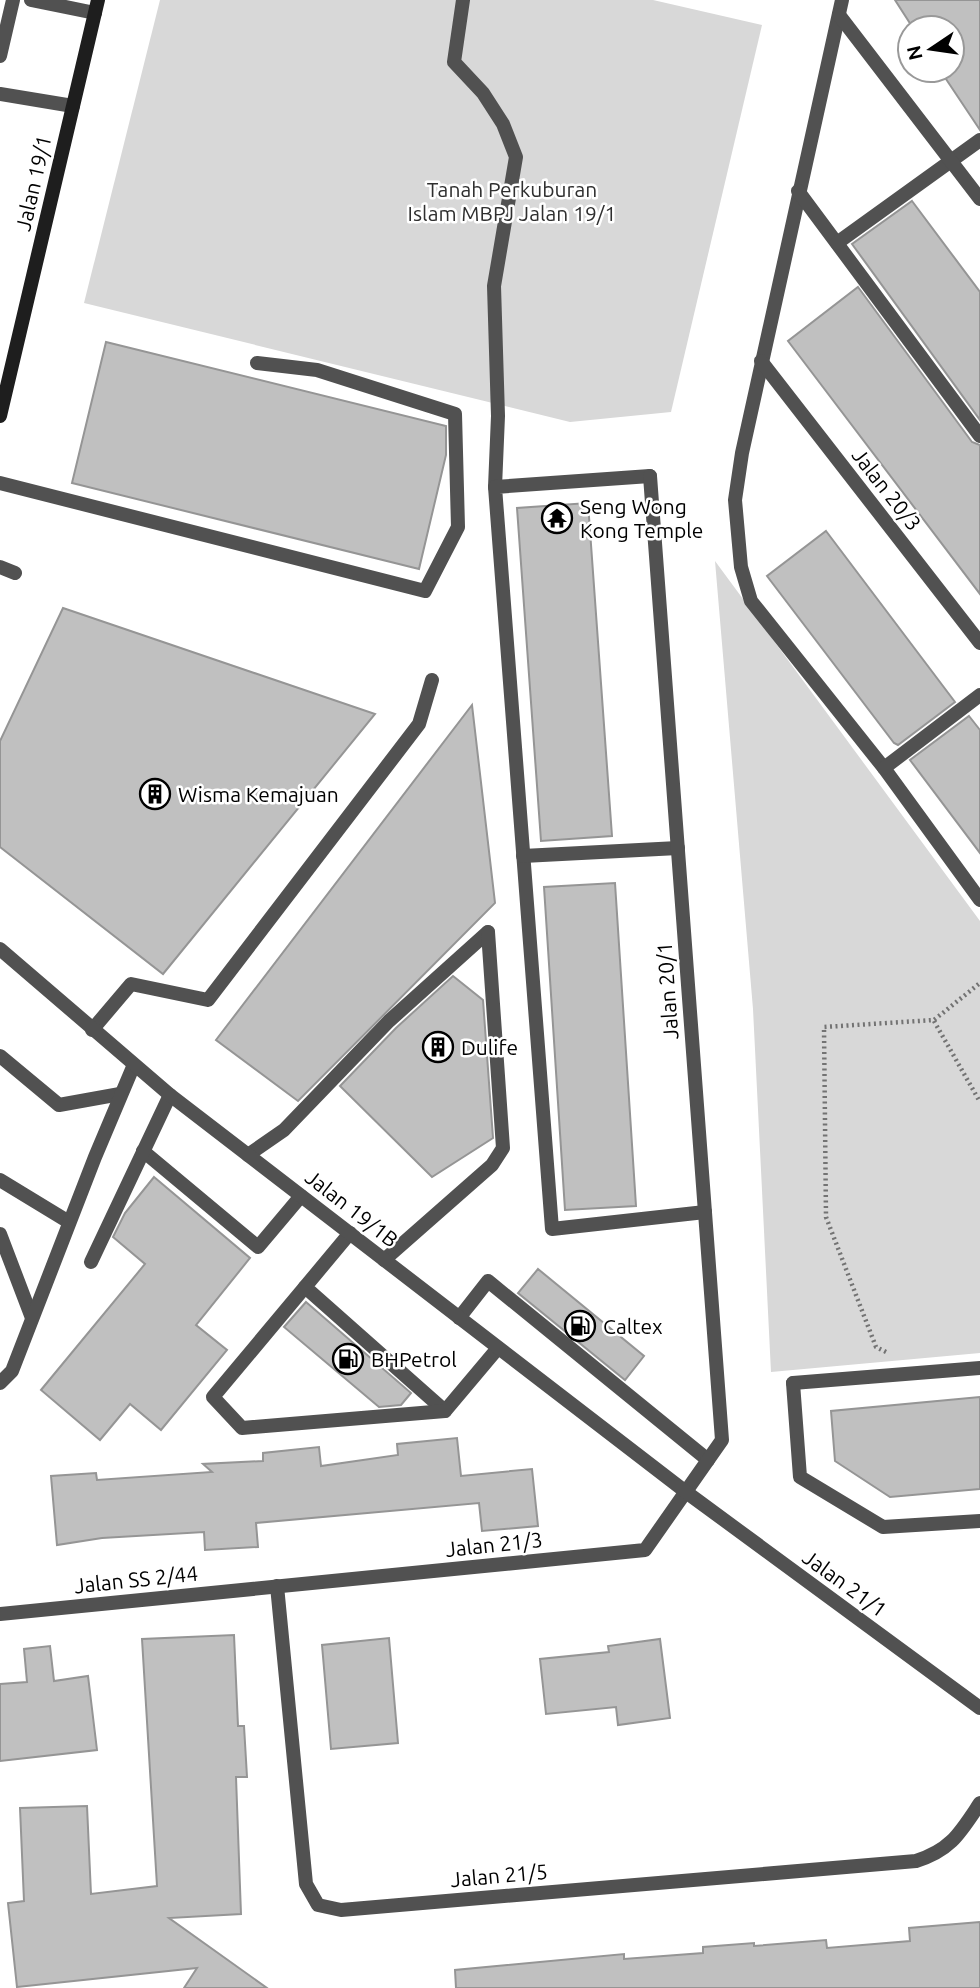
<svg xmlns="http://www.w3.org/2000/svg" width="980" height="1988" viewBox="0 0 980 1988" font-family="Ubuntu,sans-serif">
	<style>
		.green { fill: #d8d8d8 }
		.building { fill: #c0c0c0; stroke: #959595; stroke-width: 2 }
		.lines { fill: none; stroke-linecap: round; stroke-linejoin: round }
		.path { stroke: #737373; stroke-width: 4.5; stroke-dasharray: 2 3.5; stroke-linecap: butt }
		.service { stroke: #515151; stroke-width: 14 }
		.minor { stroke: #515151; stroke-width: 14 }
		.tertiary { stroke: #515151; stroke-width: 14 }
		.secondary { stroke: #1e1e1e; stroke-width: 14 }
		.labels { text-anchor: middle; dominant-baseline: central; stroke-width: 5; stroke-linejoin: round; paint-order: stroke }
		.street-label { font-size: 21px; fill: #000; stroke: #fff }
		.park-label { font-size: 21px; fill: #2f2f2f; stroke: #fff }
		.poi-label { font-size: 21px; fill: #000; stroke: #fff; text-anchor: start }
	</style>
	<rect width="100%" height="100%" fill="#fff"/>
	<g class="green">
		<polygon points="160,0 653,0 762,25 671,412 570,422 84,303"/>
		<polygon points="715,561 980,921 980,1353 771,1372 753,1009"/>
	</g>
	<g class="building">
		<polygon points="895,0 980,0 980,130 940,70 952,70 952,28 913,28"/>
		<polygon points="912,201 980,292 980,420 852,244"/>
		<polygon points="858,287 972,442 980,445 980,594 788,341"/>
		<polygon points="106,342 446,426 446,455 419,569 72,483"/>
		<polygon points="588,503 612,836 541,841 517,508"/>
		<polygon points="826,531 955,702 898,745 894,743 767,576"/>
		<polygon points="63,608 375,714 163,974 0,847 0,741"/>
		<polygon points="472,705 495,903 298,1101 216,1040"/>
		<polygon points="969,716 980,730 980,853 910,760"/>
		<polygon points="615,883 636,1206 565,1210 544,887"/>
		<polygon points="453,976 483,1000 493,1138 432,1177 340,1086 396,1028"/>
		<polygon points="154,1177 250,1258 196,1325 227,1350 161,1430 130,1404 100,1440 41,1390 145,1264 113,1237 125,1213"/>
		<polygon points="538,1269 644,1356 625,1380 518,1293"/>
		<polygon points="306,1302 411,1393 401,1405 379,1407 284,1327"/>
		<polygon points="980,1397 980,1489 890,1497 835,1461 831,1411"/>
		<polygon points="457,1438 461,1476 532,1469 538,1526 482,1531 479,1503 256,1523 258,1547 205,1550 204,1532 102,1538 57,1545 51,1476 96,1473 97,1480 212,1472 203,1464 263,1461 263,1453 319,1447 321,1466 398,1455 397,1444"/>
		<polygon points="234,1635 238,1726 244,1726 247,1777 236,1777 241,1914 169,1918 267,1988 184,1988 197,1968 17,1987 8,1903 24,1901 20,1808 87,1806 91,1894 157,1886 142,1639"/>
		<polygon points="389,1638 398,1743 331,1749 322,1645"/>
		<polygon points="660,1639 670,1718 618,1725 616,1707 546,1714 540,1659 609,1652 608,1646"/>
		<polygon points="50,1646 54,1681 88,1676 97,1750 0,1761 0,1684 27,1682 24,1649"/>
		<polygon points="980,1922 980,1988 456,1988 455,1970 624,1954 624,1959 703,1953 703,1947 754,1943 754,1946 826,1940 827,1948 910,1941 909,1928"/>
	</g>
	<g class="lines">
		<g class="path">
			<polyline points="934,1021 980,1102"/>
			<polyline points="886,1352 876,1347 826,1217 824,1027 934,1020 980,983"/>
		</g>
		<g class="service">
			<polyline points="31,0 95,13"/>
			<polyline points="463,0 454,62 483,93 503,124 516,157 494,286 498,416 495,487"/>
			<polyline points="842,0 742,453 735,500 741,567 751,601 884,768 980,900"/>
			<polyline points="0,56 13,0"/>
			<polyline points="0,94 73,106"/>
			<polyline points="798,191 980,436"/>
			<polyline points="837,243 980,140"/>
			<polyline points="650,476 495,487 552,1229 705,1212"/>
			<polyline points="0,483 425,591 458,527 455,414 317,370 257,363"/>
			<polyline points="0,567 15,573"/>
			<polyline points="884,768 980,695"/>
			<polyline points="523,856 678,848"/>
			<polyline points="92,1030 131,984 208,1000 419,724 432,680"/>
			<polyline points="0,1056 59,1105 120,1094"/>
			<polyline points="143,1151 258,1247 301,1196"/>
			<polyline points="248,1155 284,1130 389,1021 488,932"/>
			<polyline points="0,1180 69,1222"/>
			<polyline points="350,1233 305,1287 445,1411 498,1348"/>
			<polyline points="0,1234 32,1318"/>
			<polyline points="384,1260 492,1165 503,1148 488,932"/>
			<polyline points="91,1262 170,1095"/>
			<polyline points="305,1287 213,1397 242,1428 445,1411"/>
			<polyline points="459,1318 488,1281 708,1460"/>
			<polyline points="0,1383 12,1371 95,1157 133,1067"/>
			<polyline points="793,1383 980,1368"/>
		</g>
		<g class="minor">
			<polyline points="839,15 980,199"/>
			<polyline points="761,361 980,643"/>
			<polyline points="793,1383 800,1477 883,1527 980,1521"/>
			<path d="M277,1586l29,298 12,21 23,5 575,-49c35,-11 44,-28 64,-58"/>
			<polyline points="0,1614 645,1550 722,1440 650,476"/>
		</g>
		<polyline class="tertiary" points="0,949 170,1095 686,1492 980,1708"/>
		<polyline class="secondary" points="0,416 98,0"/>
	</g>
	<defs>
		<g id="temple-ring" transform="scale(1.575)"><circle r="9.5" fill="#fff" stroke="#000" stroke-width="1.5"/><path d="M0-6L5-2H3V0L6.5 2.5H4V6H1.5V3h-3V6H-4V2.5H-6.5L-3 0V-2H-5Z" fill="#000"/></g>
		<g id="building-ring" transform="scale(1.575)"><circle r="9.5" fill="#fff" stroke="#000" stroke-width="1.5"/><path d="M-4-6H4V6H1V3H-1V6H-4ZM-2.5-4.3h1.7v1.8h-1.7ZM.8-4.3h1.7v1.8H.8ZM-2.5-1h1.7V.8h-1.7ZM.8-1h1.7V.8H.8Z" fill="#000"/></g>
		<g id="fuel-ring" transform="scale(1.575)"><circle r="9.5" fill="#fff" stroke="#000" stroke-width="1.5"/><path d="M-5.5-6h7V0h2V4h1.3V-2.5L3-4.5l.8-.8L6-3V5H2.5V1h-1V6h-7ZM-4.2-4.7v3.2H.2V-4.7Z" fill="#000"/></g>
	</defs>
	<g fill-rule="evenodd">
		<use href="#temple-ring" x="557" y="518"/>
		<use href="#building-ring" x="155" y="794"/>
		<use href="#building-ring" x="438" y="1047"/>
		<use href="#fuel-ring" x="580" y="1326"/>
		<use href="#fuel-ring" x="348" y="1359"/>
	</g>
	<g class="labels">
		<g class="street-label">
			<text transform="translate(33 183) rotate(-77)">Jalan 19/1</text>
			<text transform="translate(887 489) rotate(52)">Jalan 20/3</text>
			<text transform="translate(667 991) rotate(-94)">Jalan 20/1</text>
			<text transform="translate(352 1208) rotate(38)">Jalan 19/1B</text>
			<text transform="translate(494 1544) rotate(-6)">Jalan 21/3</text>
			<text transform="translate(136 1579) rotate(-6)">Jalan SS 2/44</text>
			<text transform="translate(845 1583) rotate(36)">Jalan 21/1</text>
			<text transform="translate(499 1875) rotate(-5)">Jalan 21/5</text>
		</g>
		<g class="park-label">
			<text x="512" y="189">Tanah Perkuburan<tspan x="512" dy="24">Islam MBPJ Jalan 19/1</tspan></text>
		</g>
		<g class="poi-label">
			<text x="580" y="506">Seng Wong<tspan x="580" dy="24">Kong Temple</tspan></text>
			<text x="178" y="794">Wisma Kemajuan</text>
			<text x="461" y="1047">Dulife</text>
			<text x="603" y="1326">Caltex</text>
			<text x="371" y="1359">BHPetrol</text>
		</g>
	</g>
	<g transform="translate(931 49) rotate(257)"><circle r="33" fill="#ffffff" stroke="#999999" stroke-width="2"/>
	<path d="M0-5L12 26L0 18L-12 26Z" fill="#000000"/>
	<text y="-10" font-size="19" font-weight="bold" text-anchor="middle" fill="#000000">N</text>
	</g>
</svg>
